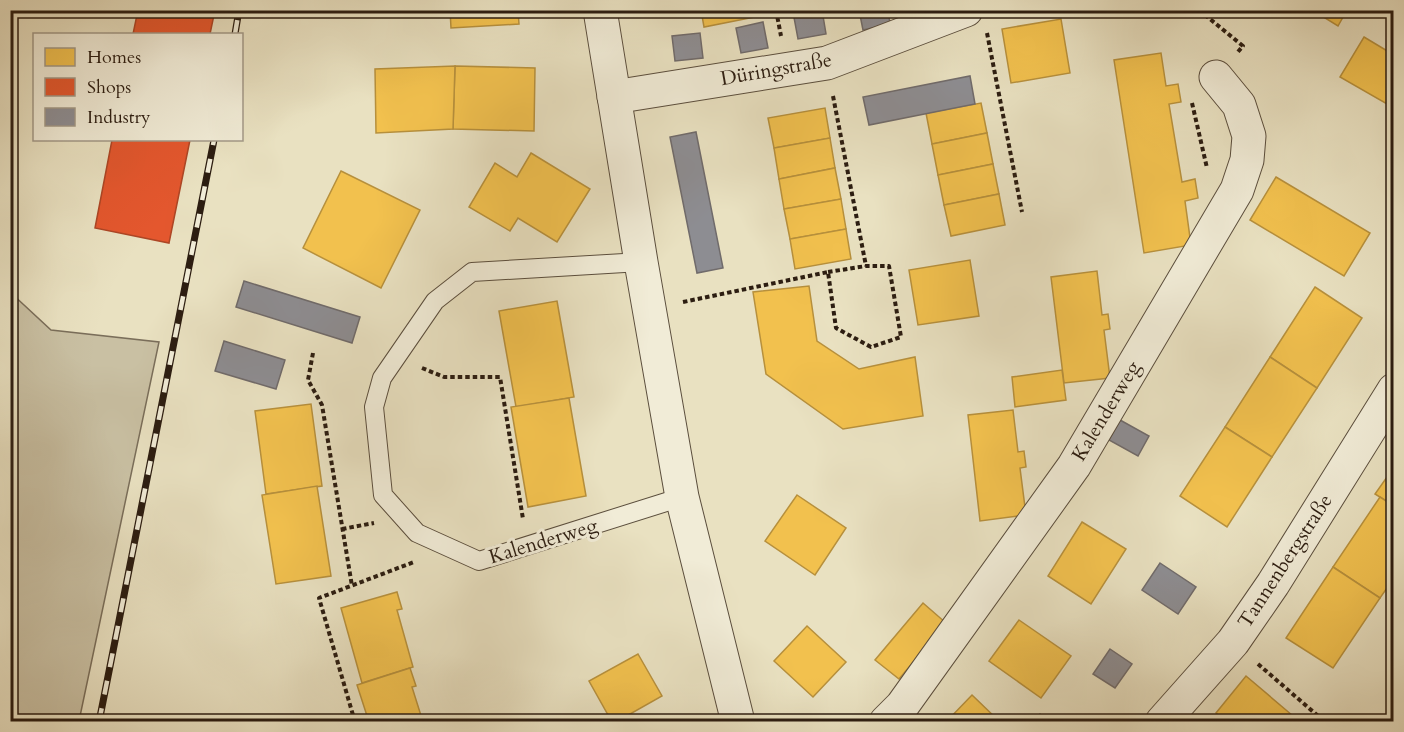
<svg xmlns="http://www.w3.org/2000/svg" width="1404" height="732" viewBox="0 0 1404 732" font-family="Cardo,serif">
	<style>
		.green { fill: #c9c0a3; stroke: #7a6e5a; stroke-width: 1.5 }
		.homes { fill: #f2c14e; stroke: #b7903c; stroke-width: 1.5 }
		.shops { fill: #e4572e; stroke: #ad4625; stroke-width: 1.5 }
		.industry { fill: #8d8d92; stroke: #706b6b; stroke-width: 1.5 }
		.lines { fill: none; stroke-linecap: round; stroke-linejoin: round }
		.service-casing { stroke: #5b4e3d; stroke-width: 20 }
		.minor-casing { stroke: #5b4e3d; stroke-width: 35 }
		.path { stroke: #2c1d11; stroke-width: 4; stroke-dasharray: 4.5 3; stroke-linecap: butt }
		.service { stroke: #f1ecd7; stroke-width: 18 }
		.minor { stroke: #f1ecd7; stroke-width: 33 }
		.rail-casing { stroke: #2c1d11; stroke-width: 7 }
		.rail { stroke: #f1ecd7; stroke-width: 4.5; stroke-dasharray: 14; stroke-linecap: butt }
		.labels { text-anchor: middle; dominant-baseline: central; stroke-width: 6; stroke-linejoin: round; paint-order: stroke }
		.street-label { font-size: 20px; fill: #2c1d11; stroke: #f1ecd7 }
	</style>
	<rect width="100%" height="100%" fill="#e9e1c1"/>
	<filter id="stains"><feTurbulence type="fractalNoise" baseFrequency=".00333" numOctaves="4"/><feColorMatrix values="0 0 0 0 .2 0 0 0 0 .09 0 0 0 0 .02 0 0 0 .5 -.17"/></filter>
	<radialGradient id="worn" r=".72"><stop offset=".6" stop-color="#630" stop-opacity="0"/><stop offset="1" stop-color="#630" stop-opacity=".3"/></radialGradient>
	<polygon class="green" points="10,292 51,330 159,342 79,721 11,721"/>
	<g class="homes">
		<polygon points="450,10 518,10 519,24 451,28"/>
		<polygon points="701,10 759,10 760,16 704,27"/>
		<polygon points="1312,10 1347,10 1338,26"/>
		<polygon points="1061,19 1070,73 1011,83 1002,29"/>
		<polygon points="1364,37 1394,55 1394,108 1340,77"/>
		<polygon points="1161,53 1166,86 1178,84 1181,102 1169,104 1182,182 1195,179 1198,198 1185,201 1191,245 1144,253 1114,60"/>
		<polygon points="455,66 535,68 534,131 453,129"/>
		<polygon points="455,66 453,129 376,133 375,69"/>
		<polygon points="981,103 987,133 932,144 926,113"/>
		<polygon points="825,108 830,138 774,148 768,118"/>
		<polygon points="987,133 993,164 938,175 932,144"/>
		<polygon points="830,138 835,168 779,179 774,148"/>
		<polygon points="531,153 590,189 557,242 518,218 510,231 469,207 495,163 517,177"/>
		<polygon points="993,164 999,194 944,205 938,175"/>
		<polygon points="835,168 841,199 784,209 779,179"/>
		<polygon points="341,171 420,210 381,288 303,248"/>
		<polygon points="1276,177 1370,233 1344,276 1250,220"/>
		<polygon points="999,194 1005,225 951,236 944,205"/>
		<polygon points="841,199 846,229 790,239 784,209"/>
		<polygon points="846,229 851,259 795,269 790,239"/>
		<polygon points="970,260 979,316 918,325 909,270"/>
		<polygon points="1097,271 1102,315 1108,314 1110,329 1104,330 1110,378 1064,383 1051,277"/>
		<polygon points="809,286 817,341 859,369 915,357 923,416 843,429 766,374 753,292"/>
		<polygon points="1315,287 1362,318 1317,388 1270,357"/>
		<polygon points="557,301 574,397 516,407 499,311"/>
		<polygon points="1270,357 1317,388 1272,457 1225,427"/>
		<polygon points="1062,370 1066,400 1015,407 1012,377"/>
		<polygon points="569,398 586,496 528,507 511,407"/>
		<polygon points="311,404 322,486 266,494 255,411"/>
		<polygon points="1013,410 1018,452 1024,451 1026,467 1020,468 1026,515 980,521 968,415"/>
		<polygon points="1225,427 1272,457 1227,527 1180,496"/>
		<polygon points="1394,467 1394,506 1375,494"/>
		<polygon points="317,486 331,576 276,584 262,495"/>
		<polygon points="797,495 846,528 815,575 765,541"/>
		<polygon points="1380,497 1394,506 1394,578 1380,598 1333,567"/>
		<polygon points="1082,522 1126,549 1091,604 1048,576"/>
		<polygon points="1333,567 1380,598 1333,668 1286,638"/>
		<polygon points="397,592 402,609 397,610 413,667 362,683 341,608"/>
		<polygon points="923,603 946,623 899,679 875,660"/>
		<polygon points="1019,620 1071,656 1041,698 989,661"/>
		<polygon points="807,626 846,662 813,697 774,661"/>
		<polygon points="638,654 662,696 616,722 612,722 589,681"/>
		<polygon points="410,668 416,686 412,687 423,722 369,722 357,685"/>
		<polygon points="1246,676 1286,710 1300,722 1226,722 1216,713"/>
		<polygon points="972,695 1000,722 946,722"/>
	</g>
	<g class="shops">
		<polygon points="138,10 215,10 210,34 133,34"/>
		<polygon points="112,140 190,140 169,243 95,228"/>
	</g>
	<g class="industry">
		<polygon points="802,10 822,10 826,34 798,39 793,12"/>
		<polygon points="859,10 888,10 890,24 863,30"/>
		<polygon points="763,22 768,48 741,53 736,28"/>
		<polygon points="700,33 703,58 675,61 672,36"/>
		<polygon points="970,76 975,104 869,125 863,97"/>
		<polygon points="696,132 723,268 697,273 670,137"/>
		<polygon points="244,281 360,317 352,343 236,307"/>
		<polygon points="224,341 285,360 276,389 215,371"/>
		<polygon points="1120,420 1149,436 1138,456 1109,440"/>
		<polygon points="1160,563 1196,587 1178,614 1142,590"/>
		<polygon points="1110,649 1132,664 1115,688 1093,674"/>
		<polygon points="1040,714 1050,722 1035,722"/>
	</g>
	<g class="lines">
		<g class="service-casing">
			<polyline id="service" points="641,262 472,272 435,301 382,378 374,407 383,495 417,533 479,561 682,497"/>
		</g>
		<g class="minor-casing">
			<g id="minor">
				<polyline points="600,10 641,262 682,497 738,722"/>
				<polyline points="614,97 827,63 966,10"/>
				<polyline points="886,722 902,706 1074,466 1237,190 1247,160 1249,136 1239,105 1216,77"/>
				<polyline points="1162,722 1233,642 1273,584 1394,390"/>
			</g>
		</g>
		<g class="path">
			<polyline points="776,10 781,36"/>
			<polyline points="1199,10 1243,46 1237,53"/>
			<polyline points="987,33 1022,212"/>
			<polyline points="833,96 866,266"/>
			<polyline points="1192,103 1207,168"/>
			<polyline points="683,302 828,272 836,328 871,347 901,337 889,266 866,266 828,272"/>
			<polyline points="313,353 308,380 322,405 352,586"/>
			<polyline points="422,368 444,377 500,377 523,519"/>
			<polyline points="342,529 374,523"/>
			<polyline points="1258,664 1325,722"/>
			<polyline points="355,722 319,598 414,562"/>
		</g>
		<use href="#service" class="service"/>
		<use href="#minor" class="minor"/>
		<g class="rail-casing">
			<g id="rail">
				<polyline points="235,34 239,10"/>
				<polyline points="99,722 214,140"/>
			</g>
		</g>
		<use href="#rail" class="rail"/>
	</g>
	<g class="labels">
		<g class="street-label">
			<text transform="translate(776 69) rotate(-10)">Düringstraße</text>
			<text transform="translate(1106 411) rotate(-59)">Kalenderweg</text>
			<text transform="translate(543 541) rotate(-17)">Kalenderweg</text>
			<text transform="translate(1285 561) rotate(-57)">Tannenbergstraße</text>
		</g>
	</g>
	<rect width="1404" height="732" fill="none" stroke="#e9e1c1" stroke-width="36"/>
	<rect x="12" y="12" width="1380" height="708" fill="none" stroke="#2c1d11" stroke-width="3"/>
	<rect x="18" y="18" width="1368" height="696" fill="none" stroke="#2c1d11" stroke-width="1.5"/>
	<rect x="33" y="33" width="210" height="108" fill="#f1ecd7" stroke="#a29988" stroke-width="1.5"/>
	<rect x="45" y="48" width="30" height="18" fill="#f2c14e" stroke="#a29988" stroke-width="1.5"/>
	<text x="87" y="63" font-size="18" fill="#2c1d11">Homes</text>
	<rect x="45" y="78" width="30" height="18" fill="#e4572e" stroke="#a29988" stroke-width="1.5"/>
	<text x="87" y="93" font-size="18" fill="#2c1d11">Shops</text>
	<rect x="45" y="108" width="30" height="18" fill="#8d8d92" stroke="#a29988" stroke-width="1.5"/>
	<text x="87" y="123" font-size="18" fill="#2c1d11">Industry</text>
	<rect width="100%" height="100%" filter="url(#stains)"/>
	<rect width="100%" height="100%" fill="url(#worn)"/>
</svg>
